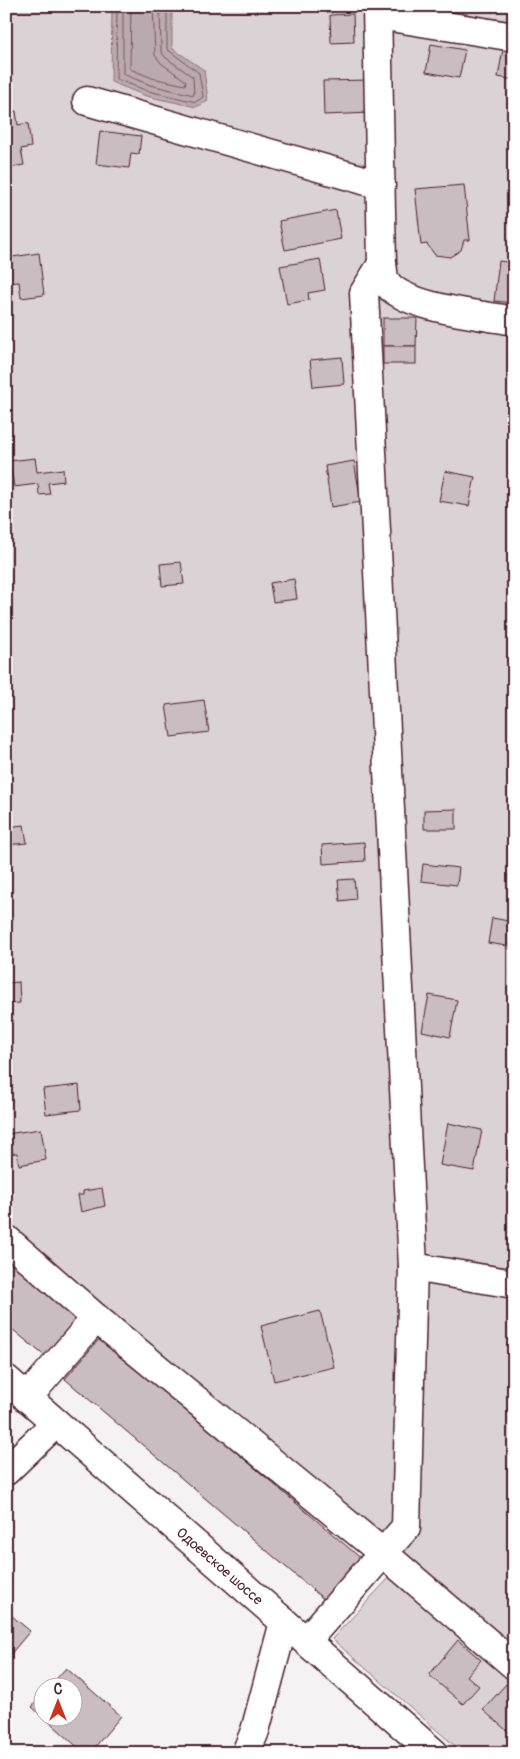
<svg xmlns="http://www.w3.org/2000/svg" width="520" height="1759" viewBox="0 0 520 1759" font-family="Pangolin,sans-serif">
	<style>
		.green { fill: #dbd2d5; stroke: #927880 }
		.water { fill: #baa9ae; stroke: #8d727a }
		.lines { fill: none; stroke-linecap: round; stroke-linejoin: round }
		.shore { stroke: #77565f; stroke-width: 1 }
		.building { fill: #cabdc1; stroke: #4a1f2b }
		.minor-casing { stroke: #4a1f2b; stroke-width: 31 }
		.major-casing { stroke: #4a1f2b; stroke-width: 31 }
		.minor { stroke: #fff; stroke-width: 28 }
		.major { stroke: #fff; stroke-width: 28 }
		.labels { text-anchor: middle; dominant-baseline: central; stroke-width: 4; stroke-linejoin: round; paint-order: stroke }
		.street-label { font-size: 14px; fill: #4a1f2b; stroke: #fff }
	</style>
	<rect width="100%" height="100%" fill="#f4f2f2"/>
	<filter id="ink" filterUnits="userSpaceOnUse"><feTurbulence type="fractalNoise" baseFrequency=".02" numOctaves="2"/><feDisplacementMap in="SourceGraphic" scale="10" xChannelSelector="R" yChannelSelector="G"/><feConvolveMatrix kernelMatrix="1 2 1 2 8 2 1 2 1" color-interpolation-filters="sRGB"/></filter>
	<g filter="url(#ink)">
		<g class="green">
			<polygon points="6,6 370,6 373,297 424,317 514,332 514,1753 463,1753 332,1639 402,1564 6,1235"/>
			<polygon points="388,6 514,6 514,308 405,287 395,277"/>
		</g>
		<polygon class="water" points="112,6 172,6 172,48 204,70 208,101 196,107 146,96 111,82"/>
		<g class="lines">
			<g class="shore">
				<polyline points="117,6 116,79 148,91 196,102 203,97 199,73 167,49 167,6"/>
				<polyline points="123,6 123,74 150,85 194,95 193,77 165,57 161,51 160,6"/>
				<polyline points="131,6 130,69 152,78 185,85 186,81 161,63 155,55 153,6"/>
			</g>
		</g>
		<g class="building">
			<polygon points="255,6 293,6 293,9 255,10"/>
			<polygon points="353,14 354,42 331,43 330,15"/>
			<polygon points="431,44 465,50 459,78 426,72"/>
			<polygon points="503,49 514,51 514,80 498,77"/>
			<polygon points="370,80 371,113 324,115 323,81"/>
			<polygon points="16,111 18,125 28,123 31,147 21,149 24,165 6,168 6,113"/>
			<polygon points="100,131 141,136 139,154 131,153 129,168 96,164"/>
			<polygon points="464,185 470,240 464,240 461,250 450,257 435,255 427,244 421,245 415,189"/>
			<polygon points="336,210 341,239 285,250 279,221"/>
			<polygon points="39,253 44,295 21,298 19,282 6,283 6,258"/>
			<polygon points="320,259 325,290 308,293 309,300 287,304 280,266"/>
			<polygon points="499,261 514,263 514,303 494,301"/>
			<polygon points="383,318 417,318 416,346 383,346"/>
			<rect x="383" y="346" width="33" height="18"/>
			<polygon points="342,357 344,384 313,387 310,360"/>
			<polygon points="35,458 37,472 63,469 64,481 48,483 50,494 39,495 38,484 14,487 10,461"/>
			<polygon points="354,461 361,502 331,507 325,466"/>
			<polygon points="445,471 475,477 469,506 439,501"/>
			<polygon points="181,562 184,584 162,586 160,564"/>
			<polygon points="294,579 297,599 273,602 270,583"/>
			<polygon points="204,700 209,732 171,737 166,705"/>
			<polygon points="456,809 456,829 424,829 424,810"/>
			<polygon points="24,825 27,843 6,845 6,827"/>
			<polygon points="364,842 365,861 323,864 322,845"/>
			<polygon points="423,864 459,868 457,885 421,881"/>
			<polygon points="354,879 356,899 340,901 338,880"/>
			<polygon points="492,918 514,922 513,947 488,943"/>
			<polygon points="19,982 20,1003 6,1004 6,983"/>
			<polygon points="429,995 457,1000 450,1037 422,1031"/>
			<polygon points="79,1085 81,1110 46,1114 43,1089"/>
			<polygon points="448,1123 482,1130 474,1171 440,1165"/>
			<polygon points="41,1129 46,1160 19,1165 17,1153 6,1154 6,1134"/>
			<polygon points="102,1188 105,1206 81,1212 78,1195 83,1195 83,1191"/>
			<polygon points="6,1250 83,1315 47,1358 6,1324"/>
			<polygon points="320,1311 334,1367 274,1381 261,1326"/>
			<polygon points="101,1337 363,1560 327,1602 65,1379"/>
			<polygon points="6,1611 30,1631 9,1656 6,1653"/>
			<polygon points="458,1640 481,1660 467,1676 479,1686 463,1704 429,1675"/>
			<polygon points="66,1668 121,1716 90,1753 84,1753 43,1716 72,1716 72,1686 50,1686"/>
			<polygon points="506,1684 514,1690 513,1736 483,1710"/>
			<polygon points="42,1695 42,1716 32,1707"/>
		</g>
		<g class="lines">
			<g class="minor-casing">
				<g id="minor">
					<path d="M377,6l5,258c1,5 1,14 4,18 17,26 97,33 128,39"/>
					<polyline points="378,15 514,37"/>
					<polyline points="87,101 381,185"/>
					<polyline points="6,1239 96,1318"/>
					<polyline points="413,1267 514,1284"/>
					<polyline points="27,1398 96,1318 383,1553 514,1665"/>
					<polyline points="6,1471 56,1423"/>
					<polyline points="306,1641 406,1527 413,1267 364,293 382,264"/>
					<polyline points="246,1753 255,1731 284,1622"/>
				</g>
			</g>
			<g class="major-casing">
				<g id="major">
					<path id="s1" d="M6,1379l428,374"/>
				</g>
			</g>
			<use href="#minor" class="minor"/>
			<use href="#major" class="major"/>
		</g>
	</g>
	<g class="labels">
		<g class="street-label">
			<text stroke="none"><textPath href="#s1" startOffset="284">Одоевское шоссе</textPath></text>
		</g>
	</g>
	<rect width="520" height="1759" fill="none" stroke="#fff" stroke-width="25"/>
	<rect x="12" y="12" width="495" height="1734" fill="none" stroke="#4a1f2b" stroke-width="2" filter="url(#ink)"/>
	<g transform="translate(58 1702)"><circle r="24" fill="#ffffff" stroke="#b7a5aa"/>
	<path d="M0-4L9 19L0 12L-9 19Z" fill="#c8321e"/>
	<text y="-8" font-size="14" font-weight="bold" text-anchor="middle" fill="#4a1f2b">С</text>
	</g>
</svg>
